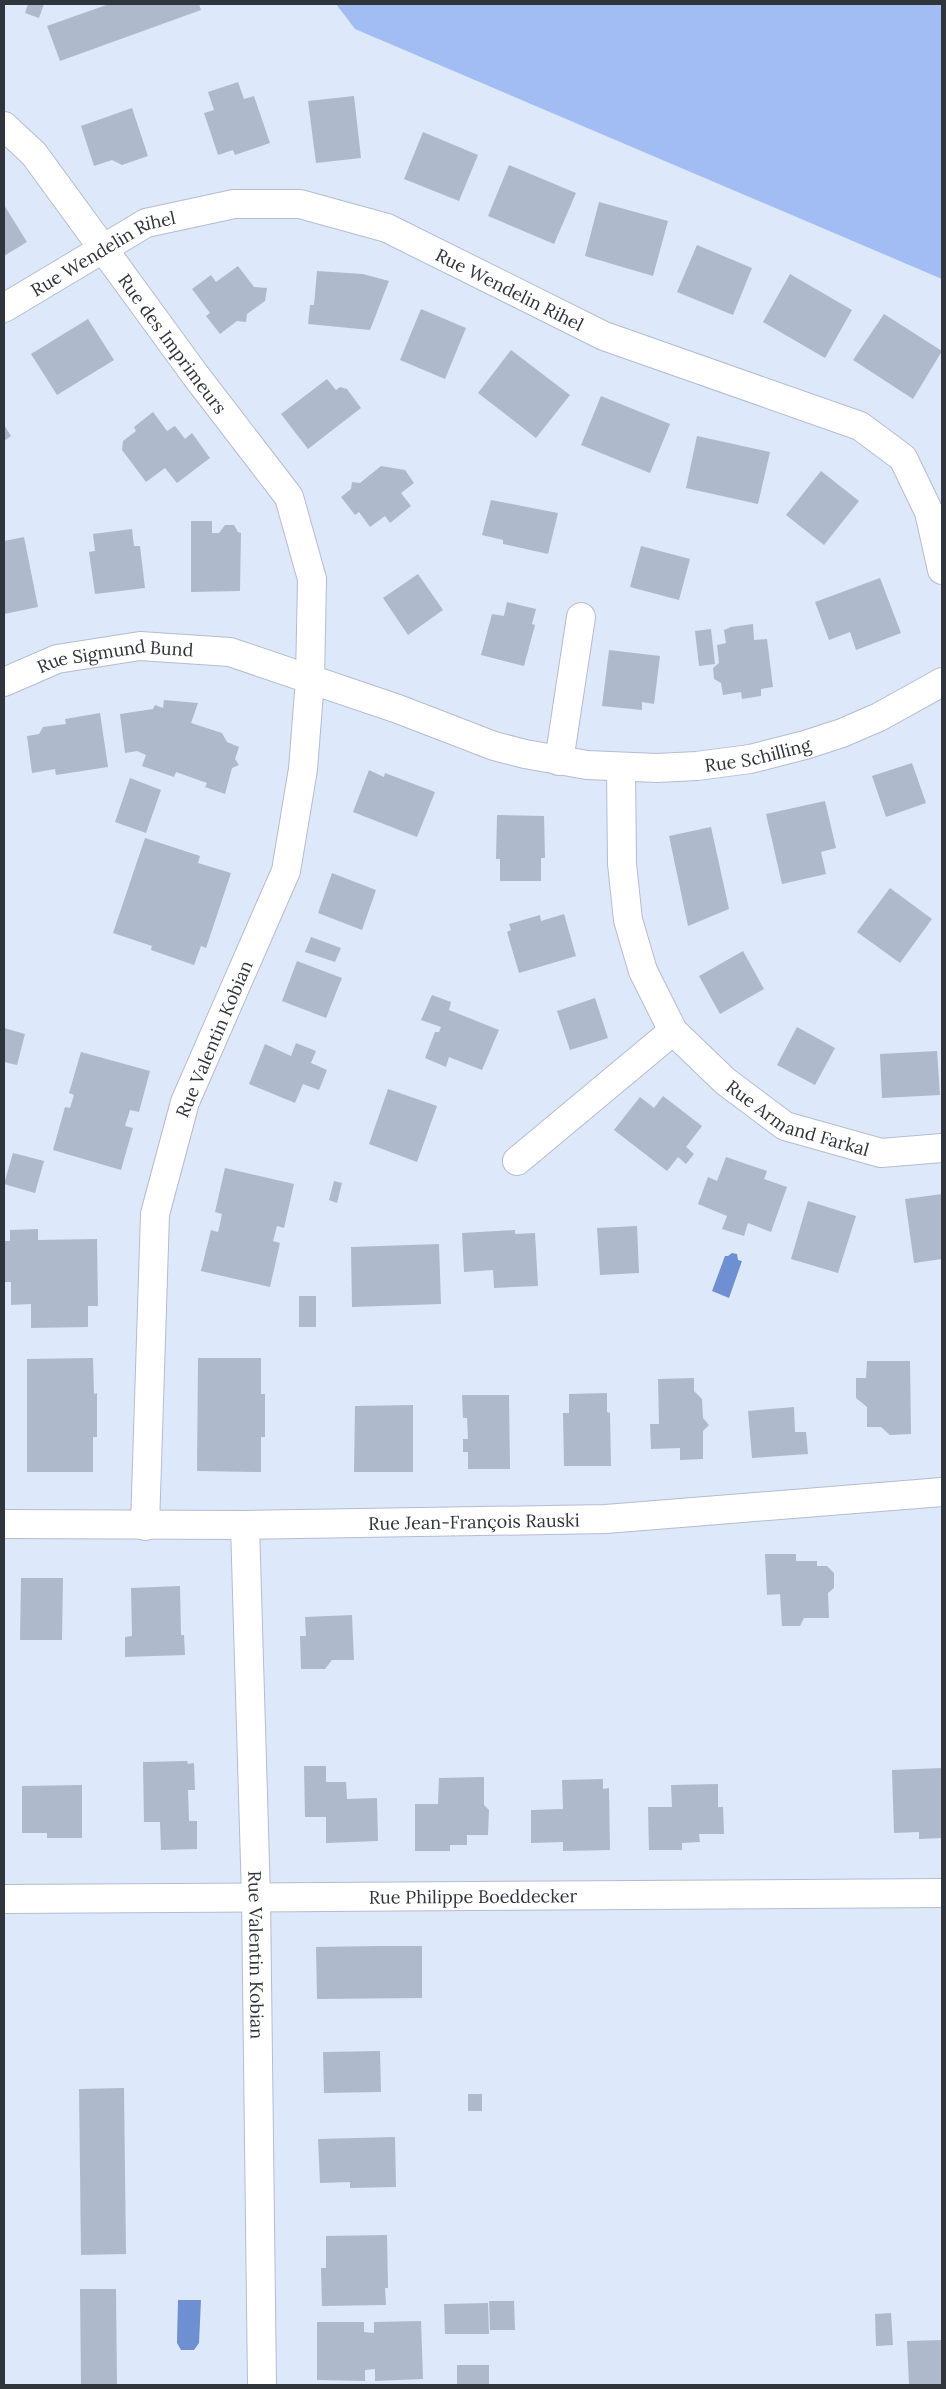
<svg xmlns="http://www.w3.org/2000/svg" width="946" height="2389" viewBox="0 0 946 2389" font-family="Lora,serif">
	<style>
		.green { fill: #a1bdf3 }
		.water { fill: #6e8fd1 }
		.building { fill: #afb9cc }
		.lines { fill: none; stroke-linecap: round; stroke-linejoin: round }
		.street-casing { stroke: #b3bdd0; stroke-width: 30 }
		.street { stroke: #fff; stroke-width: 28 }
		.labels { text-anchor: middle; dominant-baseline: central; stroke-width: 4; stroke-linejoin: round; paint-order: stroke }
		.street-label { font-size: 18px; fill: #30343b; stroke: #fff }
	</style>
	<rect width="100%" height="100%" fill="#dde8fb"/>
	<polygon class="green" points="336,4 942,4 942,279 355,29"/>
	<g class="water">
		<polygon points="732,1253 737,1254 738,1260 742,1261 729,1298 712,1291 725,1256 728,1256"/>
		<polygon points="178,2300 201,2300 199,2343 194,2350 181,2350 177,2343"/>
	</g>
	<g class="building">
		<polygon points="28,4 44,4 39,18 25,13"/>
		<polygon points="109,4 199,4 201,10 60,61 47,26"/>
		<polygon points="238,82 244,99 254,96 270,143 235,155 233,150 218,155 204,113 214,110 208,92"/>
		<polygon points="354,96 361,158 316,163 308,101"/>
		<polygon points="132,108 148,156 122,165 112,160 94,166 81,126"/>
		<polygon points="423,132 478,155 459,201 404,179"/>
		<polygon points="509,165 576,193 554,244 488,216"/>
		<polygon points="599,202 668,221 653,276 585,256"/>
		<polygon points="4,205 27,242 4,256"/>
		<polygon points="697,245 752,268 733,315 677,292"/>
		<polygon points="238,266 254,287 267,288 265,301 247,314 246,322 237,321 220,334 206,316 210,313 192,289 211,275 216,282"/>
		<polygon points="317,271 363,274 389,281 370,330 308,324 310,305 314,305"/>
		<polygon points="790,274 852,310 825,358 763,322"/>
		<polygon points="421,309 466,328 445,379 400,360"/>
		<polygon points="884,314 942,351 913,399 853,360"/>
		<polygon points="88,319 114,360 57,395 31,354"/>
		<polygon points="511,350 570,395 536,438 478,393"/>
		<polygon points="327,379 336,390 340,387 347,389 361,408 308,449 281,414"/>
		<polygon points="601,396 670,424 650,473 581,445"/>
		<polygon points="153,412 167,431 175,426 185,439 192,433 210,458 177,483 165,468 146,482 122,450 123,441 136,431 134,427"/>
		<polygon points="4,425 11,436 4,441"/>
		<polygon points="697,436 770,452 758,504 686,488"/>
		<polygon points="381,466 405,470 414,483 401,493 411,506 390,523 385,516 370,527 359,512 355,515 341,497 351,489 352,482 360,483"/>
		<polygon points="821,471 859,501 824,545 786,515"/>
		<polygon points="491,500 558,513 548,554 503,544 503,540 482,535"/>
		<polygon points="191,521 212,521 212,533 219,533 225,525 234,525 238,532 241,533 240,591 191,592"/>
		<polygon points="132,529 134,546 140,546 145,588 95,594 89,552 95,551 93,534"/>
		<polygon points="24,537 38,607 4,614 4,541"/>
		<polygon points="641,546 690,559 679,600 630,587"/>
		<polygon points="418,574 443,610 408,635 383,598"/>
		<polygon points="880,578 901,633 856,650 850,632 829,640 815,602"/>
		<polygon points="507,602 536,609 532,624 535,625 524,666 481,655 492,614 504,616"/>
		<polygon points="753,624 754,640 767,639 773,687 761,689 761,696 742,699 741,692 723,695 721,683 714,679 713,668 719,663 717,645 726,643 724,630 731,627"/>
		<polygon points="711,629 715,664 699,666 695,631"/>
		<polygon points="609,650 660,656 654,704 642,702 642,710 602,706"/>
		<polygon points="164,700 198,703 191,723 222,733 227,742 239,747 235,759 239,765 232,768 225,794 205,787 207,783 176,772 174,777 142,766 146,755 137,751 125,753 120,714 153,709 155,705 163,708"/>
		<polygon points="100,713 108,767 56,775 55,769 32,773 27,736 39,734 43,727 66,724 65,719"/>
		<polygon points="912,763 926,803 886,817 872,776"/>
		<polygon points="369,770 384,777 385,773 435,792 417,837 353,812"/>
		<polygon points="130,778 161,790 146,833 115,822"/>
		<polygon points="825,801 836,848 821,852 826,874 782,884 766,814"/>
		<polygon points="497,815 544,816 545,858 541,858 541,881 500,881 500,859 496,859"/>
		<polygon points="711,827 729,909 688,926 669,836"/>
		<polygon points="145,838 200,856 198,863 231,873 206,948 201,946 194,965 151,950 152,946 113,933"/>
		<polygon points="332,873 376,890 362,930 318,913"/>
		<polygon points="890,888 932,919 900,963 857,932"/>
		<polygon points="564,914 576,956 519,973 507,932 511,930 509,924 540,915 541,921"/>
		<polygon points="311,937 341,948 335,962 305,952"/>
		<polygon points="743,951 764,989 720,1014 699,976"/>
		<polygon points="297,961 342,978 326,1018 282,1001"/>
		<polygon points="432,995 451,1002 449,1010 499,1030 482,1070 449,1057 446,1067 425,1058 435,1032 439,1032 441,1027 421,1020"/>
		<polygon points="595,998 608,1038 570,1050 557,1011"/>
		<polygon points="797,1027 835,1048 815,1085 777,1065"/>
		<polygon points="4,1028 25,1034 17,1065 4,1062"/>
		<polygon points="296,1043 316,1051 311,1063 327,1070 319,1090 303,1084 295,1103 249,1084 265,1044 291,1056"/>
		<polygon points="937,1051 940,1095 882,1098 880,1054"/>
		<polygon points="81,1052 150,1071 139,1112 130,1110 125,1126 133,1128 121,1170 53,1150 65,1107 70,1108 74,1095 69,1093"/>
		<polygon points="388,1089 437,1106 417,1162 369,1144"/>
		<polygon points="663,1096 702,1126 686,1147 694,1154 686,1164 678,1157 667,1171 614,1130 640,1097 654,1108"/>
		<polygon points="13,1153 44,1161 35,1193 4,1184"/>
		<polygon points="726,1157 767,1171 764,1179 787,1187 771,1232 748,1223 744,1236 722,1229 727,1216 698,1204 708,1177 717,1181"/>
		<polygon points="225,1168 294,1184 284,1228 277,1226 273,1241 280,1243 270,1287 201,1271 211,1230 218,1232 220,1224 222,1214 215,1212"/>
		<polygon points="334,1181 342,1183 337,1203 329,1200"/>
		<polygon points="942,1194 942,1259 914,1263 905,1199"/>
		<polygon points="808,1201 856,1216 838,1273 791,1259"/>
		<polygon points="637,1226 639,1273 600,1275 597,1228"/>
		<polygon points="38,1229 38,1240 97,1239 98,1306 88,1306 88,1327 31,1328 31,1304 11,1305 11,1282 4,1282 4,1241 10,1241 10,1230"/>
		<polygon points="515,1230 515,1234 535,1233 538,1286 494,1288 493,1270 464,1272 462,1233"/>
		<polygon points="439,1244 441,1304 352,1307 351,1247"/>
		<rect x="299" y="1296" width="17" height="31"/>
		<polygon points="93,1358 94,1394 97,1393 97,1437 93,1437 93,1472 27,1472 27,1359"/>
		<polygon points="198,1358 261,1358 261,1394 265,1394 265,1437 261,1437 261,1472 197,1471"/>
		<polygon points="867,1361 910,1361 911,1434 890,1435 881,1427 867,1427 867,1407 856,1398 856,1378 866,1378"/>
		<polygon points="694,1378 694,1391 702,1399 703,1418 709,1425 703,1431 703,1459 680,1460 680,1448 651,1449 650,1424 659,1424 658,1379"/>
		<polygon points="607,1393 607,1412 610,1413 611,1466 564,1466 563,1413 569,1413 569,1394"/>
		<polygon points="462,1395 509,1395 510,1469 468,1469 468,1452 463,1452 463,1439 468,1439 467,1418 463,1418"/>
		<polygon points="413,1405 413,1472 354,1472 355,1406"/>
		<polygon points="794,1407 795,1432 806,1432 808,1454 752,1458 748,1411"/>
		<polygon points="765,1554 796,1554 796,1561 817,1561 817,1566 827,1566 834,1573 834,1588 828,1593 829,1618 804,1618 800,1626 782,1626 780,1594 767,1595"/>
		<polygon points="21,1578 63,1578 62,1640 20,1640"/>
		<polygon points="180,1586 181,1635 184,1635 185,1655 125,1657 125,1637 132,1636 131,1588"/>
		<polygon points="352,1615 354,1660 332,1660 325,1669 301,1669 300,1636 306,1636 305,1617"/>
		<polygon points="187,1761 188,1764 194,1763 195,1790 188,1790 189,1821 197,1821 197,1849 161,1850 160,1822 144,1822 143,1762"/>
		<polygon points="304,1766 326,1766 326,1782 346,1782 347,1799 377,1798 378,1841 326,1843 326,1817 305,1817"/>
		<polygon points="942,1768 942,1838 919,1839 919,1832 894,1833 892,1770"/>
		<polygon points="484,1777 484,1805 489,1810 488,1835 467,1835 467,1845 450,1845 450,1851 415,1851 415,1804 438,1804 439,1778"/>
		<polygon points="603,1779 603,1789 609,1788 610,1850 563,1851 563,1842 531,1843 531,1810 563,1809 562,1780"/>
		<polygon points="718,1784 718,1807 723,1807 724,1834 699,1834 700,1842 682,1843 682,1850 649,1850 648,1807 672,1807 671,1785"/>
		<polygon points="82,1785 82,1838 47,1838 47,1833 22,1833 22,1786"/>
		<polygon points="378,1946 422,1946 422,1998 317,1999 316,1947"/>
		<polygon points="380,2051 381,2092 324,2093 323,2052"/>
		<polygon points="124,2088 126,2254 81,2255 79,2089"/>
		<rect x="468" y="2094" width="14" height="17"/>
		<polygon points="395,2137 396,2187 350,2188 350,2182 320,2183 318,2139"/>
		<polygon points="387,2235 388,2288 385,2288 386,2305 322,2306 321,2268 326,2268 326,2236"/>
		<polygon points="80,2289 116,2289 117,2385 81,2385"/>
		<polygon points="489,2301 514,2301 515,2330 490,2330"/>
		<polygon points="488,2303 489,2334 445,2334 444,2304"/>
		<polygon points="891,2313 893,2345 876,2346 875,2314"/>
		<polygon points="421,2321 423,2379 375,2381 375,2369 365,2370 365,2381 317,2380 317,2322 364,2322 364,2332 374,2333 374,2322"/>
		<polygon points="942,2340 942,2385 909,2385 907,2341"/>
		<rect x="457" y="2365" width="32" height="20"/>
	</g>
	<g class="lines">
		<g class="street-casing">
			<g id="street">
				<path id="s1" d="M4,126l30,28 162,222 93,121 23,82 -2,101 -7,89 -17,102 -101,231 -30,112 -10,312"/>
				<path id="s2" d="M4,308l142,-85 88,-19h66l87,24 217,108 256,90 43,32 26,54 13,58"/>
				<path id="s3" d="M4,682l53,-23 83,-13 90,6 168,57 96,37 31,8 62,11 70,3 40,-2 53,-7 55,-14 37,-12 37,-16 63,-35"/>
				<polyline points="559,761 581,617"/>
				<path id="s4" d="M621,768l1,96 6,56 15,51 30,60 52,50 60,45 96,27 61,-5"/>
				<polyline points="517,1161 673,1031"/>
				<path id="s5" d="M4,1524l241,1 361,-6 336,-27"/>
				<path id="s6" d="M245,1525l11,372 6,488"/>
				<path id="s7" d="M4,1899l938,-6"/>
			</g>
		</g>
		<use href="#street" class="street"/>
	</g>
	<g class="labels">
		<g class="street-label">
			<text stroke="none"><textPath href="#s2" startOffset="114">Rue Wendelin Rihel</textPath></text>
			<text stroke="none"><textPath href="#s2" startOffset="549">Rue Wendelin Rihel</textPath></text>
			<text stroke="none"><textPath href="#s1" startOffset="276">Rue des Imprimeurs</textPath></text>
			<text stroke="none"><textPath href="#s3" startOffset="116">Rue Sigmund Bund</textPath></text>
			<text stroke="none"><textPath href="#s3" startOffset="779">Rue Schilling</textPath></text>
			<text transform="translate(214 1039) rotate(-67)">Rue Valentin Kobian</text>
			<text stroke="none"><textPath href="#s4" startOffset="428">Rue Armand Farkal</textPath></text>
			<text stroke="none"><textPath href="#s5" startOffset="470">Rue Jean-François Rauski</textPath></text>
			<text stroke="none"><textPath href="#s7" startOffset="469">Rue Philippe Boeddecker</textPath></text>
			<text stroke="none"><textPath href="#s6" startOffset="430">Rue Valentin Kobian</textPath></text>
		</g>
	</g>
	<rect width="946" height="2389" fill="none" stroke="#30343b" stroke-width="10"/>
</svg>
